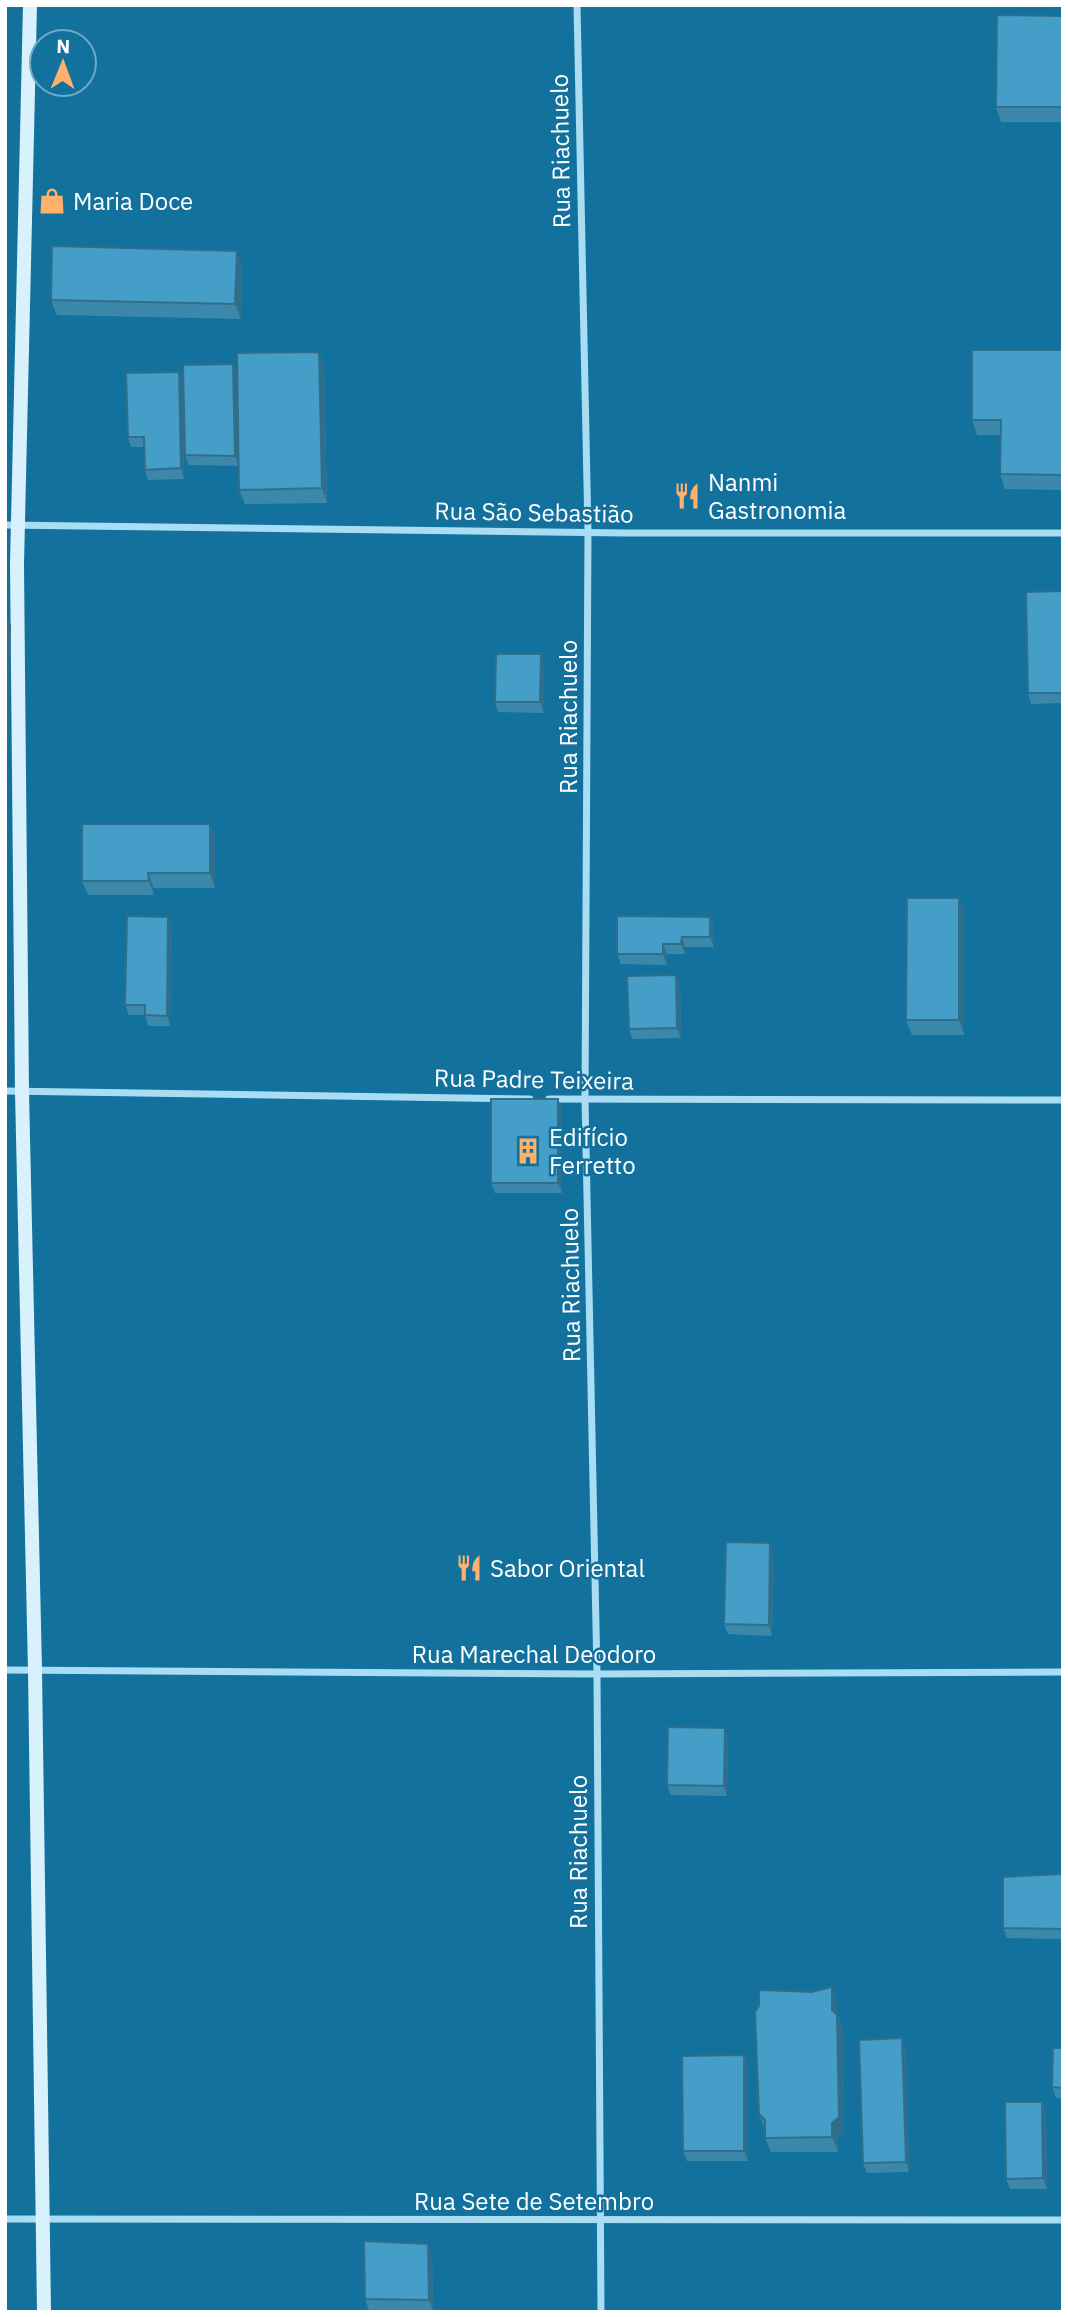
<svg xmlns="http://www.w3.org/2000/svg" width="1068" height="2317" viewBox="0 0 1068 2317" font-family="'IBM Plex Sans',sans-serif">
	<style>
		.lines { fill: none; stroke-linecap: round; stroke-linejoin: round }
		.street { stroke: #a9ddf4; stroke-width: 7 }
		.secondary { stroke: #d9f1fd; stroke-width: 14 }
		.wall { fill: #3b88ab }
		.shaded-wall { fill: #306f8b }
		.building { fill: #459ec7; stroke: #306f8b; stroke-width: 2 }
		.labels { text-anchor: middle; dominant-baseline: central; stroke-width: 5; stroke-linejoin: round; paint-order: stroke }
		.street-label { font-size: 24px; fill: #fff; stroke: #13719d }
		.poi-label { font-size: 24px; fill: #fff; stroke: #13719d; text-anchor: start }
	</style>
	<rect width="100%" height="100%" fill="#13719d"/>
	<g class="lines">
		<g class="street">
			<polyline points="577,5 588,532 585,1100 597,1674 601,2312"/>
			<polyline points="5,525 624,533 1063,533"/>
			<polyline points="5,1091 530,1099"/>
			<polyline points="549,1099 1063,1100"/>
			<polyline points="5,1670 597,1674 1063,1672"/>
			<polyline points="5,2219 1063,2220"/>
		</g>
		<polyline class="secondary" points="30,5 17,564 22,1092 35,1670 44,2312"/>
	</g>
	<g class="wall">
		<polygon points="1063,18 1063,122 1001,122 996,107"/>
		<polygon points="242,265 241,319 57,315 51,300"/>
		<polygon points="1063,350 1063,490 1005,489 1000,474 1001,435 977,435 972,420"/>
		<polygon points="319,352 324,367 327,503 245,504 239,490"/>
		<polygon points="179,372 183,382 184,479 148,480 145,470 144,447 131,447 128,437"/>
		<polygon points="237,374 239,466 189,465 185,455"/>
		<polygon points="1063,591 1063,703 1031,704 1028,693"/>
		<polygon points="544,664 544,713 498,712 495,702"/>
		<polygon points="210,824 215,839 215,888 154,888 154,895 88,895 82,881"/>
		<polygon points="959,898 964,913 964,1035 912,1035 906,1020"/>
		<polygon points="168,917 172,927 170,1026 148,1026 145,1015 129,1015 125,1005"/>
		<polygon points="710,917 714,927 714,947 685,947 685,954 667,954 667,965 621,964 617,954"/>
		<polygon points="676,975 680,985 681,1038 632,1039 629,1029"/>
		<polygon points="558,1099 562,1109 562,1193 495,1193 491,1183"/>
		<polygon points="770,1543 774,1553 772,1636 728,1634 724,1624"/>
		<polygon points="728,1738 727,1796 671,1795 667,1785"/>
		<polygon points="1063,1874 1063,1939 1007,1938 1003,1928"/>
		<polygon points="837,2002 837,2014 843,2029 844,2131 837,2137 838,2152 771,2152 765,2138 765,2129 759,2114 759,2006"/>
		<polygon points="1063,2048 1063,2098 1056,2098 1052,2087"/>
		<polygon points="906,2049 909,2172 867,2173 863,2163"/>
		<polygon points="744,2055 748,2066 748,2161 687,2161 683,2151"/>
		<polygon points="1042,2102 1046,2112 1047,2189 1010,2189 1006,2179"/>
		<polygon points="432,2255 433,2310 369,2310 365,2299"/>
	</g>
	<g class="shaded-wall">
		<polygon points="237,251 242,265 241,319 235,304"/>
		<polygon points="319,352 324,367 327,503 322,488"/>
		<polygon points="233,364 237,374 239,466 235,456"/>
		<polygon points="179,372 183,382 184,479 181,468"/>
		<polygon points="5,610 11,625 8,754 5,745"/>
		<polygon points="541,654 544,664 544,713 540,702"/>
		<polygon points="210,824 215,839 215,888 210,873"/>
		<polygon points="148,873 154,888 154,895 149,881"/>
		<polygon points="959,898 964,913 964,1035 959,1020"/>
		<polygon points="168,917 172,927 170,1026 167,1016"/>
		<polygon points="710,917 714,927 714,947 710,937"/>
		<polygon points="682,937 685,947 685,954 681,944"/>
		<polygon points="663,944 667,954 667,965 663,954"/>
		<polygon points="676,975 680,985 681,1038 677,1028"/>
		<polygon points="558,1099 562,1109 562,1193 558,1183"/>
		<polygon points="770,1543 774,1553 772,1636 769,1625"/>
		<polygon points="725,1728 728,1738 727,1796 724,1786"/>
		<polygon points="832,1987 837,2002 837,2024 832,2010"/>
		<polygon points="837,2015 843,2029 844,2131 837,2137 838,2152 832,2137 832,2123"/>
		<polygon points="902,2038 906,2049 909,2172 906,2162"/>
		<polygon points="744,2055 748,2066 748,2161 744,2151"/>
		<polygon points="1042,2102 1046,2112 1047,2189 1043,2178"/>
		<polygon points="428,2244 432,2255 433,2310 429,2300"/>
	</g>
	<g class="building">
		<polygon points="997,15 1060,16 1063,18 1063,107 996,107"/>
		<polygon points="52,246 237,251 235,304 51,300"/>
		<polygon points="972,350 1063,350 1063,475 1000,474 1001,420 972,420"/>
		<polygon points="319,352 322,488 239,490 237,353"/>
		<polygon points="233,364 235,456 185,455 183,365"/>
		<polygon points="179,372 181,468 145,470 144,437 128,437 126,373"/>
		<polygon points="1063,591 1063,693 1028,693 1026,592"/>
		<polygon points="496,654 541,654 540,702 495,702"/>
		<polygon points="82,824 210,824 210,873 148,873 149,881 82,881"/>
		<polygon points="907,898 959,898 959,1020 906,1020"/>
		<polygon points="127,916 168,917 167,1016 145,1015 145,1005 125,1005"/>
		<polygon points="617,916 710,917 710,937 682,937 681,944 663,944 663,954 617,954"/>
		<polygon points="676,975 677,1028 629,1029 627,976"/>
		<rect x="491" y="1099" width="67" height="84"/>
		<polygon points="726,1542 770,1543 769,1625 724,1624"/>
		<polygon points="668,1727 725,1728 724,1786 667,1785"/>
		<polygon points="1063,1874 1063,1929 1003,1928 1003,1877"/>
		<polygon points="832,1987 832,2010 837,2015 839,2117 832,2123 832,2137 765,2138 765,2120 759,2114 755,2012 759,2006 759,1990 812,1992"/>
		<polygon points="902,2038 906,2162 863,2163 859,2040"/>
		<polygon points="1053,2048 1063,2048 1063,2088 1052,2087"/>
		<polygon points="744,2055 744,2151 683,2151 682,2056"/>
		<polygon points="1005,2102 1042,2102 1043,2178 1006,2179"/>
		<polygon points="364,2241 428,2244 429,2300 365,2299"/>
	</g>
	<defs>
		<g id="shop-bare" transform="scale(2.1)"><path d="M-5-2.5h2.3a2.7 3.5 0 0 1 5.4 0H5L5.5 6h-11ZM-1.5-2.5h3a1.5 2.3 0 0 0-3 0Z" fill="#ffb06c" stroke="#13719d" stroke-width="2.5" paint-order="stroke"/></g>
		<g id="restaurant-bare" transform="scale(2.1)"><path d="M-5-6h1v4h1v-4h1v4h1v-4h1v5L-1.5 .5V6h-2V.5L-5-1ZM5-6V6H3V1.5H1.5Q1.5-4 5-6Z" fill="#ffb06c" stroke="#13719d" stroke-width="2.5" paint-order="stroke"/></g>
		<g id="building-bare" transform="scale(2.1)"><path d="M-4-6H4V6H1V3H-1V6H-4ZM-2.5-4.3h1.7v1.8h-1.7ZM.8-4.3h1.7v1.8H.8ZM-2.5-1h1.7V.8h-1.7ZM.8-1h1.7V.8H.8Z" fill="#ffb06c" stroke="#13719d" stroke-width="2.5" paint-order="stroke"/></g>
	</defs>
	<g fill-rule="evenodd">
		<use href="#shop-bare" x="52" y="201"/>
		<use href="#restaurant-bare" x="687" y="496"/>
		<use href="#building-bare" x="528" y="1151"/>
		<use href="#restaurant-bare" x="469" y="1568"/>
	</g>
	<g class="labels">
		<g class="street-label">
			<text transform="translate(560 151) rotate(-91)">Rua Riachuelo</text>
			<text transform="translate(534 512) rotate(1)">Rua São Sebastião</text>
			<text transform="translate(568 717) rotate(-90)">Rua Riachuelo</text>
			<text transform="translate(534 1079) rotate(1)">Rua Padre Teixeira</text>
			<text transform="translate(570 1285) rotate(-91)">Rua Riachuelo</text>
			<text x="534" y="1654">Rua Marechal Deodoro</text>
			<text transform="translate(578 1852) rotate(-90)">Rua Riachuelo</text>
			<text x="534" y="2201">Rua Sete de Setembro</text>
		</g>
		<g class="poi-label">
			<text x="73" y="201">Maria Doce</text>
			<text x="708" y="482">Nanmi<tspan x="708" dy="28">Gastronomia</tspan></text>
			<text x="549" y="1137">Edifício<tspan x="549" dy="28">Ferretto</tspan></text>
			<text x="490" y="1568">Sabor Oriental</text>
		</g>
	</g>
	<rect width="1068" height="2317" fill="none" stroke="#ffffff" stroke-width="14"/>
	<g transform="translate(63 63) rotate(1)"><circle r="33" fill="#13719d" stroke="#71aac4" stroke-width="2"/>
	<path d="M0-5L12 26L0 18L-12 26Z" fill="#ffb06c"/>
	<text y="-10" font-size="19" font-weight="bold" text-anchor="middle" fill="#ffffff">N</text>
	</g>
</svg>
